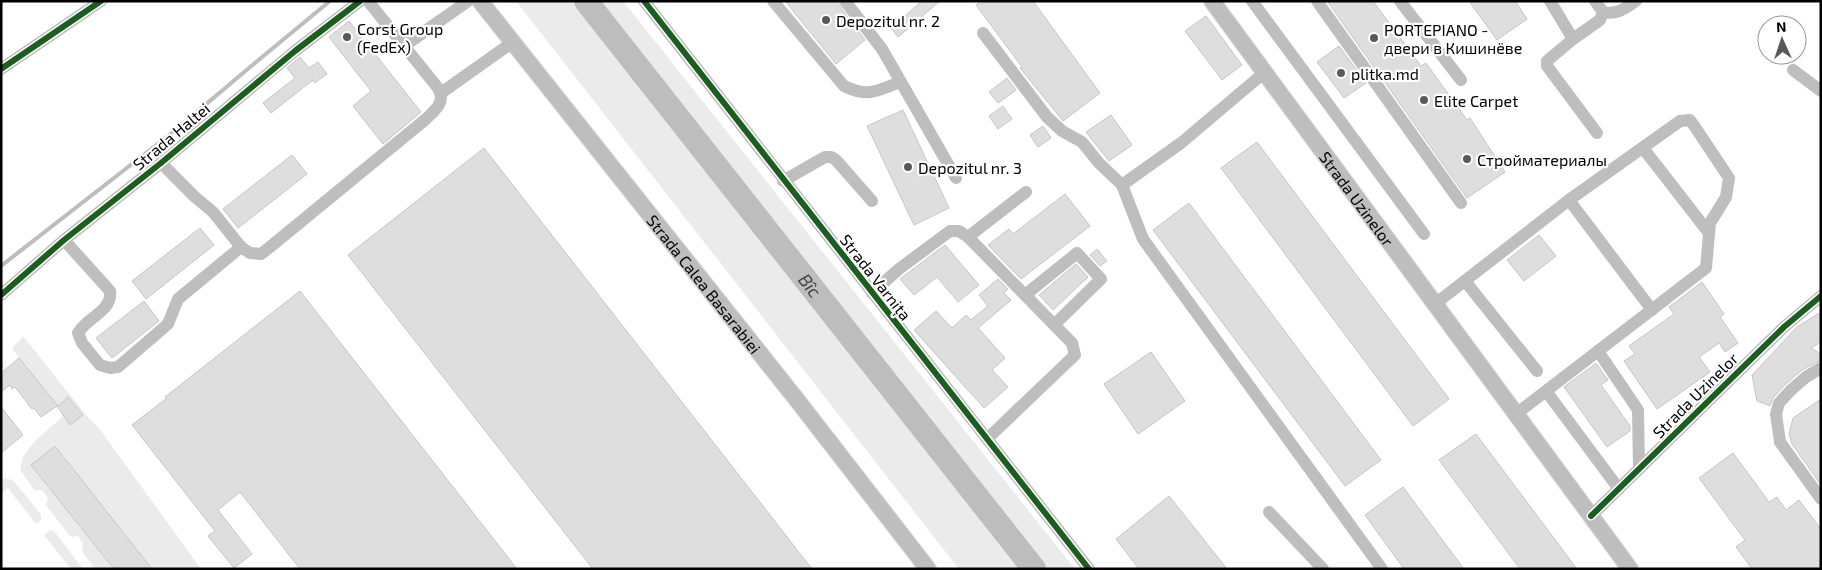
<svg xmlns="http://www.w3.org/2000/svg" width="1822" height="570" viewBox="0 0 1822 570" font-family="'Exo 2',sans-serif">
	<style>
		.green { fill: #ebebeb }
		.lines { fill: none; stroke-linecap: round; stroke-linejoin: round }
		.stream { stroke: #bdbdbd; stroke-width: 4 }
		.river { stroke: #bdbdbd; stroke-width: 24 }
		.building { fill: #dedede; stroke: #c6c6c6 }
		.major-casing { stroke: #dbdbdb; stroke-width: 18 }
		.minor { stroke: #bebebe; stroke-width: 12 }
		.major { stroke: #bebebe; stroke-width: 16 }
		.cycleway-casing { stroke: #fff; stroke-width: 9 }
		.cycleway { stroke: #1b5e20; stroke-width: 6 }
		.poi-dot { fill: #595959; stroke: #fff; stroke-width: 2 }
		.labels { text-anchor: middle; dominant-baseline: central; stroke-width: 4.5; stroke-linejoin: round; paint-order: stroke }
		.poi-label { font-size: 16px; fill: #000; stroke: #fff; text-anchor: start }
		.street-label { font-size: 16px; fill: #000; stroke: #fff }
		.water-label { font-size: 18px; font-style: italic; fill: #424242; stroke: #fff }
	</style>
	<rect width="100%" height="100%" fill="#fff"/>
	<g class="green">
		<polygon points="516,1 623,1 1075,569 959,569"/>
		<path d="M23,336l63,79 15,16 100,138h-106l-13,-18 1,-8 -5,-7 -5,1 -4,-2 -23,-30 2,-7 -6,-8h-8l-13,-19c-4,-20 29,-42 42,-55l7,9 13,-10 -15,-18 -10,9 -46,-57z"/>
		<polygon points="5,478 14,481 41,515 41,520 36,524 8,488 1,493 1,480"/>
		<polygon points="50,530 54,531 83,569 71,569 44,535"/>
	</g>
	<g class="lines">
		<polyline class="stream" points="1,266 173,132 261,58 330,1"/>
		<path class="river" id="s1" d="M586,1l448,568"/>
	</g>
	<g class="building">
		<polygon points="785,1 836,1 865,40 836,64"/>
		<polygon points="922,1 940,1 898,37 891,28"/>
		<polygon points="982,1 1033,1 1100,93 1063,121 1020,68 1022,67 976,5"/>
		<polygon points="1327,1 1373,1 1421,66 1426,63 1467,120 1470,118 1505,172 1467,198"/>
		<polygon points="1469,1 1515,1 1527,19 1497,40"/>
		<polygon points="1206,16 1242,65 1222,80 1185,31"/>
		<polygon points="349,21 421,112 383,144 353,106 371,91 329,37"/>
		<polygon points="1339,46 1366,83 1344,98 1317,62"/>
		<polygon points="300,57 309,68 318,62 327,74 315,83 313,80 271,113 263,103 295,78 287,68"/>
		<polygon points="1007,78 1016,90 998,103 989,92"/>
		<polygon points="1003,106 1012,119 998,129 989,116"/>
		<polygon points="903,110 949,208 914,225 867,126"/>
		<polygon points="1111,115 1132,145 1109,161 1086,132"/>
		<polygon points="1043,126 1051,138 1038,147 1030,135"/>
		<polygon points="1257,142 1449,399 1413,426 1221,168"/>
		<polygon points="484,148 812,569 593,569 348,255"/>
		<polygon points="292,155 307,174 238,228 223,209"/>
		<polygon points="1065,194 1090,226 1021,279 988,245 1009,229 1013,234"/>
		<polygon points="1189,203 1381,460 1345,486 1153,230"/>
		<polygon points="200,228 214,245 146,299 132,281"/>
		<polygon points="1539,235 1556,256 1524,281 1507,260"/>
		<polygon points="945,245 979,285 958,302 937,277 914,295 900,279"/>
		<polygon points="1097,249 1107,261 1100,266 1090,255"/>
		<polygon points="1076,264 1088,277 1053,310 1039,295"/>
		<polygon points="998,279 1008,289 1004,293 1011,300 978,328 1005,358 992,370 1008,387 984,408 914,330 936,311 952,328 966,315 971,320 988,306 979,295"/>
		<polygon points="1702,282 1724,314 1720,317 1738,343 1725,352 1719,343 1699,357 1710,372 1657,409 1624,361 1635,354 1629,346 1674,314 1669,307"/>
		<polygon points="300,291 517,569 300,569 240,492 218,510 252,554 234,568 208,536 215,531 132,425 167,398 165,397"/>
		<polygon points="144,301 159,321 112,358 96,338"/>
		<polygon points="1821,312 1821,342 1811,348 1821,354 1821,360 1802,370 1786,384 1773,398 1770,406 1757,401 1752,375 1797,327"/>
		<polygon points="1151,352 1185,401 1138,434 1104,384"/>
		<polygon points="19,358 58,406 68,397 83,415 70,425 57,406 41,417 34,408 32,409 15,387 12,389 10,385 1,392 1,373"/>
		<polygon points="1596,363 1608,380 1601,385 1630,426 1630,431 1607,447 1564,387"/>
		<polygon points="1821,399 1821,485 1792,444 1789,434 1793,418"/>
		<polygon points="1,407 23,435 1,453"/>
		<polygon points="1476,434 1577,569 1520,569 1439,460"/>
		<polygon points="55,446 152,569 114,569 31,465"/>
		<polygon points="1733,453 1769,502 1777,497 1786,510 1799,500 1821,529 1821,569 1752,569 1736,547 1745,540 1699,478"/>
		<polygon points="1403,487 1464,569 1404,569 1365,515"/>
		<polygon points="1169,496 1193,526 1227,569 1139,569 1116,539"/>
	</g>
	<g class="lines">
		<g class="major-casing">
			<g id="major">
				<path id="s2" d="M480,1l317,399 131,169"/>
				<path id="s3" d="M1212,1l418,568"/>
			</g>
		</g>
		<g class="minor">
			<polyline points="644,1 1089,569"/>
			<path d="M773,1l71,85c25,12 32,5 56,-4"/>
			<polyline points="845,1 882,49 956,178"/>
			<polyline points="1252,1 1424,234"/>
			<polyline points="1317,1 1461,203"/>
			<polyline points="1400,1 1461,80"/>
			<polyline points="1550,1 1573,39"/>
			<polyline points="1595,1 1603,12 1600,20 1573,39 1547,61 1547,66 1597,133"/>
			<path d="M1603,12c13,3 22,-3 33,-11"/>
			<polyline points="983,33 1047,117 1062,131 1082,142 1099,163 1122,185"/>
			<polyline points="404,46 468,1"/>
			<polyline points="1,69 101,1"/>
			<polyline points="1793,70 1821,91"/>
			<polyline points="1265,72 1181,143 1122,185 1143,239 1382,569"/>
			<polyline points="441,93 513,42"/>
			<polyline points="1643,148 1709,233"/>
			<path d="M161,163l34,34 18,15 28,35 9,6 11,1 9,-7 156,-128c10,-10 20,-17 12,-31l-70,-87"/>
			<polyline points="783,181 825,157 831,157 836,160 872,201"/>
			<polyline points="1569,200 1652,310"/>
			<polyline points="968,237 1026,192"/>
			<path d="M64,240l46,51c3,20 -23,26 -32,42l4,10 18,22 10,3 8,-1 50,-43 10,-25 63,-52"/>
			<polyline points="1465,281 1537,371"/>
			<polyline points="872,293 899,269 950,231 959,231 968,237 1072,343 1075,355 987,439"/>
			<polyline points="1,295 64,240 161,163 295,51 360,1"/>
			<polyline points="1025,295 1077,253 1101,279 1054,325"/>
			<polyline points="1435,304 1569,200 1680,121 1690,120 1695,127 1729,178 1726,197 1710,223 1706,268 1516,414"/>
			<polyline points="1598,351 1638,410 1639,469"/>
			<polyline points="1821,368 1806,377 1791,390 1779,403 1776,414 1780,442 1821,499"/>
			<polyline points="1546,391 1619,489"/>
			<polyline points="1269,512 1323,569"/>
			<polyline points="1591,516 1784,327 1821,296"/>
		</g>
		<use href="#major" class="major"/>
		<g class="cycleway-casing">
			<g id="cycleway">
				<polyline points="644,1 1089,569"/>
				<polyline points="1,69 101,1"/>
				<polyline points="1,295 64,240 161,163 295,51 360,1"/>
				<polyline points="1591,516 1784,327 1821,296"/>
			</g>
		</g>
		<use href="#cycleway" class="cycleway"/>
	</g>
	<g class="poi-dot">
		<circle cx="826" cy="20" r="5"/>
		<circle cx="347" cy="37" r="5"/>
		<circle cx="1374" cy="38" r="5"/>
		<circle cx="1341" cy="73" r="5"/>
		<circle cx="1424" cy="100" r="5"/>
		<circle cx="1467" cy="159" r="5"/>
		<circle cx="908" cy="167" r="5"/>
	</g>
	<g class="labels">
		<g class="poi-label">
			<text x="836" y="20">Depozitul nr. 2</text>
			<text x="357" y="28">Corst Group<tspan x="357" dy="18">(FedEx)</tspan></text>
			<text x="1384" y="29">PORTEPIANO -<tspan x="1384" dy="18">двери в Кишинёве</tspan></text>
			<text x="1351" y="73">plitka.md</text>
			<text x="1434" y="100">Elite Carpet</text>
			<text x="1477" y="159">Стройматериалы</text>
			<text x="918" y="167">Depozitul nr. 3</text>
		</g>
		<g class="street-label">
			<text transform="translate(171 136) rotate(-40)">Strada Haltei</text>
			<text stroke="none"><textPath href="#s3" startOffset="245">Strada Uzinelor</textPath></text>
			<text transform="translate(876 277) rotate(52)">Strada Varnița</text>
			<text stroke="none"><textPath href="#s2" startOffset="361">Strada Calea Basarabiei</textPath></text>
			<text transform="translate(1695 395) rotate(-45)">Strada Uzinelor</text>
		</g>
		<g class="water-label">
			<text stroke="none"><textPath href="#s1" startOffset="362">Bîc</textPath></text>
		</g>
	</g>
	<rect width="1822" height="570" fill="none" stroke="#000000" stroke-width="5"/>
	<g transform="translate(1782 40) rotate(357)"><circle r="24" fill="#ffffff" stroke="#999999"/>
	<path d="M0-4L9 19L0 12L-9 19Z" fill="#595959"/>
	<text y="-8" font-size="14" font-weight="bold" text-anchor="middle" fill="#000000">N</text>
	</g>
</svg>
